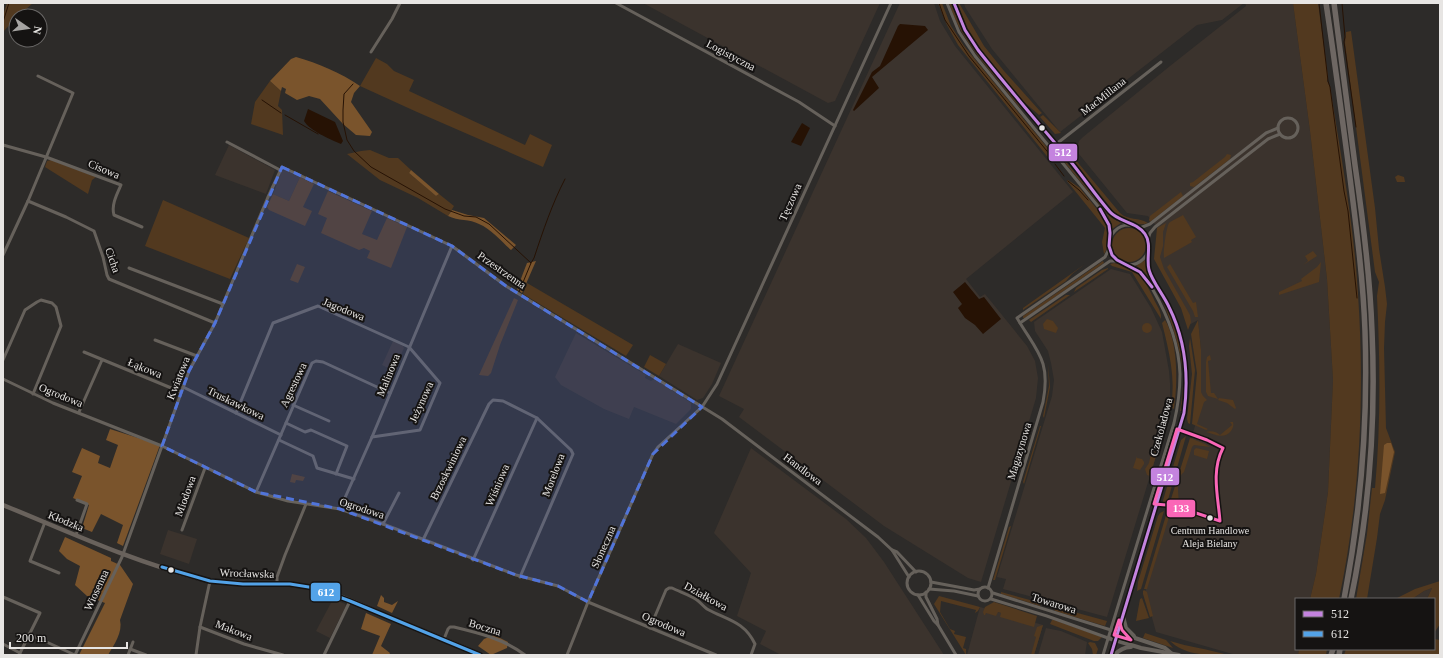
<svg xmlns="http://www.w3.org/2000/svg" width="1443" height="658" viewBox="0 0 1443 658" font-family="'Times New Roman',serif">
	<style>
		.built { fill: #3b332d }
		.green { fill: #52391f }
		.forest { fill: #7a542c }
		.water { fill: #261204 }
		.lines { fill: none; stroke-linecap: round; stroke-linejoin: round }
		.stream { stroke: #261204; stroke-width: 1 }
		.minor { stroke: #66615b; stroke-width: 3 }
		.tertiary { stroke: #66615b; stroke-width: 4 }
		.secondary { stroke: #69625c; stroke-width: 4.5 }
		.motorway { stroke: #6e6763; stroke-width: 5.5 }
		.bus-1-casing { stroke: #151312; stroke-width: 6 }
		.bus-2-casing { stroke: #151312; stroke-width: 6 }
		.bus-3-casing { stroke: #151312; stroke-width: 6 }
		.bus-1 { stroke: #c483df; stroke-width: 3 }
		.bus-2 { stroke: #53a3e8; stroke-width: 3 }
		.bus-3 { stroke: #fa66b7; stroke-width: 3 }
		.marked { fill: #5074db; fill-opacity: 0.2; stroke: #5074db; stroke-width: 3; stroke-dasharray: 8 5; stroke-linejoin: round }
		.bus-dot { fill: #e7e5e3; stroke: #151312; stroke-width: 1.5 }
		.labels { text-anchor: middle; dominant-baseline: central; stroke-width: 4; stroke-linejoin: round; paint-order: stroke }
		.bus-label { font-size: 10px; fill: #e7e5e3; stroke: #151312 }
		.street-label { font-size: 11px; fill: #e7e5e3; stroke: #151312 }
		.line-badge { stroke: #151312; stroke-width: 1.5 }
		.badge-label { font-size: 11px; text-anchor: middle; font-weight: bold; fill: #fff }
	</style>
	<rect width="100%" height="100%" fill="#2d2b29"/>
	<g class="built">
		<polygon points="643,3 880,3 835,101 828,103"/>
		<polygon points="900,3 934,3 940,21 955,46 1073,192 966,279 980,297 985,294 1027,346 1035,361 1038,378 1036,398 981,582 968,578 884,526 739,417 744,409 719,396"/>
		<polygon points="964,3 1244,3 1222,20 1197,25 1060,132 992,49 965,7"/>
		<polygon points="1245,3 1293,3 1310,131 1327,279 1333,380 1328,492 1316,574 1310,599 1296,599 1296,649 1299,649 1298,655 1236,655 1156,632 1145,592 1201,406 1201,350 1198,320 1189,325 1182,307 1155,259 1158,253 1158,230 1157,227 1148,216 1127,213 1079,154 1077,148 1079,141 1083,137 1170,66 1246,6"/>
		<polygon points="229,145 275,170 266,194 215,175"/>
		<polygon points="285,170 300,177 289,201 273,194 282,171"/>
		<polygon points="1111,269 1130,274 1151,308 1162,332 1169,371 1170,383 1170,400 1164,430 1107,617 1003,589 1006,579 997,577 1052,396 1054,380 1051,363 1048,351 1035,331 1034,322"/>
		<polygon points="576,333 646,375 645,378 651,381 655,379 691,403 691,409 676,424 634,407 629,419 604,409 561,385 555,377"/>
		<polygon points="393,341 403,346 404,348 394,371 382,365"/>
		<polygon points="678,344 721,363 712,384 703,398 697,400 659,376"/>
		<polygon points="751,448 846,519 866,538 884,562 944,655 781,655 760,644 766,631 737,616 751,573 714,533"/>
		<polygon points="168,530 197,539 189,564 160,554"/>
		<polygon points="1432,588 1427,599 1412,599 1424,591"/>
		<polygon points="333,599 345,604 346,606 330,638 316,631"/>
		<polygon points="980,607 1043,625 1034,655 967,655"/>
		<polygon points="1046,628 1061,631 1087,642 1085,655 1038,655"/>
	</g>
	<g class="green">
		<polygon points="7,3 33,3 18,16 16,16 16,18 3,32 3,15"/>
		<polygon points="938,3 942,3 951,26 964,46 1055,157 1050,160 958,45 947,25"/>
		<path d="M949,3h3l5,15 12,24 54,68c-8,-7 -15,-17 -22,-26 -21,-25 -42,-49 -52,-81z"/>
		<polygon points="957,3 959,3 984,46 1004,71 1039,110 1042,113 1039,115 1024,102 974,41 967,28"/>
		<path d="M1293,3h25l10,74 -1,4 3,6c11,69 24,138 28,207 7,102 2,205 -19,305h-29l6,-25 12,-82 5,-112 -6,-101 -17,-148z"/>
		<path d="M1351,31l24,177 4,41 6,38 2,17 -2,18 -1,26 2,80 9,24 -10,48 -5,14 -3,24 -10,61h-11l11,-65 5,-46h3c6,-64 5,-128 2,-192l2,-14 -4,-10 -30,-229 1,-11z"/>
		<polygon points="376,58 387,64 394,71 414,80 409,91 525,145 530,134 552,145 543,167 417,112 360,86"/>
		<polygon points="270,81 281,91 278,106 282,110 283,135 251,124 255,102"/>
		<polygon points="1043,115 1061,133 1055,134 1040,117"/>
		<polygon points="370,150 389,158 398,158 411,170 409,173 436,196 439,194 454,206 448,216 418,198 380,180 347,154 361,151"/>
		<path d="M1069,152l51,61c8,8 19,4 28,10 -11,4 -24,-3 -33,-10l-48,-60z"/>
		<polygon points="1227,154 1231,155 1230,159 1194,187 1190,186 1190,183 1193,182 1225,157"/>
		<polygon points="1062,157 1112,218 1121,223 1112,229 1111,222 1107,214 1061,158"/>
		<polygon points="51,160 96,177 92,180 88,194 45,167 47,161"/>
		<polygon points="1398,175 1404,177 1405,182 1397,182 1395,177"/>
		<polygon points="300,177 314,184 303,207 312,211 305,226 269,210 267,207 273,194 289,201"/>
		<path d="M1068,180l12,8 24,30c3,9 6,30 0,36l-2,-12 3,-14 -38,-47z"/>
		<polygon points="328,191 372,211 362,234 377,240 387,218 407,227 391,268 367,258 370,251 364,248 359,250 321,233 327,218 318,214"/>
		<polygon points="1181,192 1183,196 1150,222 1149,220 1150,216"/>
		<polygon points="163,200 249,238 230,279 145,246"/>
		<path d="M1183,215l13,22 -5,3 1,2 -28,16c-1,-5 2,-30 5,-35 3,-3 10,-5 14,-8z"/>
		<polygon points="1166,223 1163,232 1163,246 1160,257 1164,269 1190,315 1191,322 1188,330 1181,308 1154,259 1157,228"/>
		<circle cx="1129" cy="245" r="17"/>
		<polygon points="1313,251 1317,256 1303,265 1308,261 1305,256"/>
		<path d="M1145,260c1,18 15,32 22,48 17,32 19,68 14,103h-1c2,-14 4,-27 3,-41 -3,-26 -23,-93 -47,-104z"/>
		<polygon points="1103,261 1104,263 1025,318 1023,318 1023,316"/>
		<polygon points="1321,262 1319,282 1279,295 1279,292 1302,281 1301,279 1317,267"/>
		<path d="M1114,263c30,6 32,22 45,46l2,6v4l-29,-47 -20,-6 -2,-2z"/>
		<polygon points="297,264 305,267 298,283 290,280"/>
		<polygon points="1085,264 1072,274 1066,281 1023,310 1023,308"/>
		<polygon points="1170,264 1193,303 1196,302 1198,317 1195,317 1193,311 1167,267"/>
		<polygon points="1108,268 1108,269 1074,292 1076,288 1102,270"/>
		<polygon points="527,283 633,345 626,356 523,294"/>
		<polygon points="1066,295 1070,295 1031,322 1029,320"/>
		<polygon points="514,298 518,300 500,345 491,373 488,376 479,375"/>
		<polygon points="1047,319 1053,321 1058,328 1056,333 1044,329 1043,324"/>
		<path d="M1165,320c13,22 13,63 9,89l-3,-2c5,-28 -2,-56 -9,-84z"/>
		<polygon points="1198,320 1201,350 1201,392 1203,396 1207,400 1204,402 1197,424 1208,429 1206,430 1192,424 1197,373 1191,334"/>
		<circle cx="1147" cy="328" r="5"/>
		<polygon points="1190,338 1195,370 1190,424 1188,423 1187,419 1192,374 1189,346"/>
		<polygon points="650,355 666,364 659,376 644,367"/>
		<polygon points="1210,355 1211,360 1208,361 1211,393 1214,393 1218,399 1208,396 1206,392 1206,362 1207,357"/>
		<polygon points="1048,364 1050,387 1044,418 1043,416 1049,386"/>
		<polygon points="1219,398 1233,400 1236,408 1235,409 1227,403 1218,400"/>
		<path d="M1230,422h3c1,3 0,6 -2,9 -7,9 -17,3 -25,1 5,-2 11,0 14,3l12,-10z"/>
		<polygon points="1040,426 1041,426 1024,484 1023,482"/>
		<polygon points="1160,435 1162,436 1150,476 1147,475 1145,469 1149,463 1151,454 1155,452"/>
		<polygon points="1186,436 1166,507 1161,507 1181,440"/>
		<path d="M1190,438l15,6 5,3 -16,-2 -2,2 -8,25c-8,6 -6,20 -5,29l-8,-2z"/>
		<polygon points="1196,448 1209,451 1207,459 1194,455 1194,450"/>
		<polygon points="1137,456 1137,458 1142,459 1144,462 1144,464 1140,470 1133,468"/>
		<polygon points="292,474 305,477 303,481 296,480 295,483 290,482"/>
		<polygon points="1189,510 1223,518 1222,523 1219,524 1191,515"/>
		<polygon points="1164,511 1141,589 1137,591 1138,582 1158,516 1160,513"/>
		<polygon points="1167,512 1169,517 1147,589 1144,589"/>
		<polygon points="1011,526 995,580 993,580 1009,527"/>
		<polygon points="1440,581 1440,624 1434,633 1434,599 1427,599 1432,588 1424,591 1412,599 1395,599 1415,589"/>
		<polygon points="1144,590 1147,592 1153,616 1150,617 1143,594 1143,591"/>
		<polygon points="1001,592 1041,603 1040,606 1001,594"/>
		<polygon points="939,596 980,607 978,611 975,613 976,610 941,601 940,612 950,629 955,631 954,634 966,637 963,648 966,649 966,655 934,604"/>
		<polygon points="1142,598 1149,618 1136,621 1140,599"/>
		<polygon points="994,602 1037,616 1034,627 1000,617 1001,613 998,612 996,616 986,613 985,615 984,615 983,612 985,607"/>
		<polygon points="1052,606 1107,621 1105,626 1055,611"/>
		<polygon points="1052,620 1054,620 1102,637 1098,641 1094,641 1050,624"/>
		<polygon points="1043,625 1034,655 1031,655 1036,637 1034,636 1037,627"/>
		<polygon points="1145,633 1166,640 1173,648 1143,638"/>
		<polygon points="1434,639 1440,640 1440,655 1344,655 1346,649 1434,649"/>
		<path d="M1170,641c19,6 38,8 58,14 -21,0 -42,1 -58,-14z"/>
		<polygon points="1090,642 1095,643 1098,649 1096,655 1093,655 1092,649 1088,643"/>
		<polygon points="1299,649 1327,649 1326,655 1298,655"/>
	</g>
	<g class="forest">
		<path d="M296,57c22,6 45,16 64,29l-6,7 -3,9 21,30 -2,4 -14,-1 -13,-11 -23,-25 -11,-3 -12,4 -12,-7 1,-4 -4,-2 -1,4 -11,-10 21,-22z"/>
		<polygon points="411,170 439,194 436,196 409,173"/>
		<path d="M452,210l16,5 16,3 32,27 -5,5c-10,-9 -20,-21 -32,-26 -9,-5 -21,-3 -31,-8z"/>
		<polygon points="536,261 522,293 517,289 527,263"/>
		<polygon points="110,429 160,445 123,546 117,543 123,525 101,514 92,532 82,528 89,505 73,498 82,476 72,472 82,448 100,456 98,463 110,468 118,445 106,440"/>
		<polygon points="1387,443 1391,443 1394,452 1385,493 1380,494 1384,445"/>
		<path d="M65,537l46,21v3l9,4 13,19 -13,36c3,12 -6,25 -12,35h-29l26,-52 -18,-7 -12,-11 5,-19 -13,-7 -8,-8z"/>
		<polygon points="381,595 384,598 384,602 392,605 398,601 392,613 377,606"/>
		<polygon points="366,613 391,624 381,646 390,653 389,655 372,655 380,636 361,629"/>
		<polygon points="494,635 508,642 507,648 491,655 478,646 484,639"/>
	</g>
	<g class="water">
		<polygon points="900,24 925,26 928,30 872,77 879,88 854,111 853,110 872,72 880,66 898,26"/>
		<path d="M308,109l27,13 8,19 -2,3c-11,-5 -31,-13 -37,-23z"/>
		<polygon points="802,123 810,128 801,146 791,142"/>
		<polygon points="965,282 979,299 984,297 1001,319 983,334 975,325 965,318 958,308 962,304 953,292"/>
	</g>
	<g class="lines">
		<g class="stream">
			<polyline points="939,3 945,20 969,56 1051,156 1051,159"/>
			<polyline points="1319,3 1328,81 1330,87 1344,191 1348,211 1357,298"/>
			<polyline points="1342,3 1345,37 1344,42 1356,127"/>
			<polyline points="3,22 9,3"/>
			<polyline points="353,84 344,94 343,110 343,122 347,140 354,151 371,167 445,209 464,216 476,217 489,224 531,263 519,292"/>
			<polyline points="262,100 281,113"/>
			<polyline points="285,115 318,134"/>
			<polyline points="1055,164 1064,176"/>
			<polyline points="1068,181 1079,190 1088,200"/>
			<path d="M531,263l3,-5c9,-27 18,-54 31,-79"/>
		</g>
		<g class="minor">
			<polyline points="616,3 799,102 835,126"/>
			<polyline points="947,3 959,32 975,56 1106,216 1109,223 1110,237"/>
			<polyline points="954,3 965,30 984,59 1074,165 1110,212 1119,220 1129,225"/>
			<polyline points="371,52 392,19 400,3"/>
			<circle cx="1288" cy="128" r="10"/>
			<polyline points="227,142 280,170"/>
			<path d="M3,145l43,12 75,28c-4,9 -10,20 -7,30l28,12"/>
			<polyline points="1055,145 1161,62"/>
			<polyline points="28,201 66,217 94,231 103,257 107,275 109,279 215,323"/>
			<circle cx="1129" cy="245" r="20"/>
			<polyline points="1140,228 1150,224 1266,133 1278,128"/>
			<polyline points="1148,239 1150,233 1155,227 1268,139 1280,134"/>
			<polyline points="3,255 28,201 73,93 38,76"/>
			<polyline points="129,268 223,304"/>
			<polyline points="1020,323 1110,261 1117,261"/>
			<polyline points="155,340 197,356"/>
			<polyline points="84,352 181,392"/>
			<polyline points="3,360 25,310 37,302 41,300 52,303 56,307 61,326 33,394"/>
			<polyline points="3,379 53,403 162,446 256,492 288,501 340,509 383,524 516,575 558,586 588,602 716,655"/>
			<polyline points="183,387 281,435"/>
			<polyline points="293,405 329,421"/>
			<polyline points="79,412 102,360"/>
			<polyline points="236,413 273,323 318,306 409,347 440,383 420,430 372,437"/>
			<polyline points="286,423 305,432 311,430 347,446 336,474"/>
			<polyline points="279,440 313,456 317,468 354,479"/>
			<polyline points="256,492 312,363 316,361 323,362 390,393"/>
			<polyline points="340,509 372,437 452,246"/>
			<polyline points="45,522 30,561 59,573"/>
			<polyline points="383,524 399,493"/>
			<polyline points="182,530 205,468"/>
			<polyline points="76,535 87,504 77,500"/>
			<polyline points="423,540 489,404 493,400 503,401 537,418 571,450 573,454 520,577"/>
			<polyline points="892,550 909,577"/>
			<polyline points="473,560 537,418"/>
			<circle cx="919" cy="583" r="12"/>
			<polyline points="210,581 200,627 244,644 283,655"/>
			<polyline points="931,582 974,590 980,589"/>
			<polyline points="277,584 277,577 285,555 306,504"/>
			<circle cx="985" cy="594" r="7"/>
			<path d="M988,588l55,-186c8,-42 -6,-50 -26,-84l88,-61 4,-8"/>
			<polyline points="929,589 954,591 978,596"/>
			<polyline points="926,592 926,597 937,619 938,625 956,655"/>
			<polyline points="993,593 1111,630"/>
			<polyline points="918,595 934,621 938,625"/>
			<polyline points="3,597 40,613 19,655"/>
			<polyline points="991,599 1047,616 1108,638"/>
			<path d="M650,628l16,-38 3,-2h3c8,4 18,7 25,12 4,3 6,6 10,9 20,11 37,12 48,35l-4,11"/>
			<polyline points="29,634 75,655"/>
			<path d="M444,639l4,-10 2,-2h4c25,6 50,12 71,28"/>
			<polyline points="3,644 20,653"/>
			<polyline points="130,649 146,655"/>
			<polyline points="75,655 122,557 189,371 215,323 268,197 282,167 452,246 506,286 722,419 878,537 892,550 897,552 916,572"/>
			<polyline points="128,655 133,642"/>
			<polyline points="196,655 200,627"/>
			<polyline points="324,655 350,601"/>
			<polyline points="567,655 588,602 653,454 658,447 702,407 717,384 891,3"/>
			<path d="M1103,655l71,-232c4,-17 6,-32 6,-49 -1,-30 -12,-58 -27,-84 -3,-6 -7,-13 -12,-18 -5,-4 -11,-6 -16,-8"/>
			<path d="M1111,655l68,-224c10,-42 11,-80 -8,-120 -11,-24 -25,-34 -23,-62"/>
		</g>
		<g class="tertiary">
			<polyline points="1123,616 1126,628 1134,636"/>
			<polyline points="1111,630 1165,648 1171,653"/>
			<polyline points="1108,638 1141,648 1179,655"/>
			<path d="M1114,655c6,-5 10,-8 17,-8"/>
		</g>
		<path class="secondary" d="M3,505c64,26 128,56 195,73 35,9 70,2 105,8 30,5 58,19 85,31 31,13 62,24 92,38"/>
		<g class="motorway">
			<path d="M1326,3c8,53 15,106 22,159 7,56 15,112 17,169 3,89 -4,180 -21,268"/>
			<path d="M1334,3c7,54 14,108 21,162 8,55 15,110 17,166 4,89 -3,181 -21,268"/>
			<polyline points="1331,655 1333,649"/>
			<polyline points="1339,655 1340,649"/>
		</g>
		<g class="bus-1-casing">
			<g id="bus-1">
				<path d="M954,3l11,27 13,20c30,38 62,75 93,112 13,16 25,34 39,50 9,10 27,10 35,22 7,10 1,24 4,36 4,13 14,24 20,37 17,34 20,69 15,106l-73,242"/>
				<polyline points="1100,209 1109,225 1110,233 1109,246 1112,255 1117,260 1140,272 1152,287"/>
			</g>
		</g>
		<g class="bus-2-casing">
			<polyline id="bus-2" points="162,567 210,581 243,584 290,584 315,588 350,601 480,655"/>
		</g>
		<g class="bus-3-casing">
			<g id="bus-3">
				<path d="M1177,429l30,11 16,8c-12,23 -5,48 -3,73l-33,-11 -4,1 -4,-5 -25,-2z"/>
				<polygon points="1119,620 1122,630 1131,640 1114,635"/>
			</g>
		</g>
		<use href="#bus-1" class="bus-1"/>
		<use href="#bus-2" class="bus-2"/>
		<use href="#bus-3" class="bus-3"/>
	</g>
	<path class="marked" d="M282,167l170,79 54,40 196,121 -49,47 -65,148 -30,-16 -42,-11 -176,-66 -84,-17 -94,-46 27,-75 26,-48z"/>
	<g class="bus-dot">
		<circle cx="1042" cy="128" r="3.5"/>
		<circle cx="1210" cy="518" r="3.5"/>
		<circle cx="171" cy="570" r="3.5"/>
	</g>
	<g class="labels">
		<g class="bus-label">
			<text x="1210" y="530">Centrum Handlowe<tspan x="1210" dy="13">Aleja Bielany</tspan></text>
		</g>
		<g class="street-label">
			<text transform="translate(731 55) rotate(28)">Logistyczna</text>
			<text transform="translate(1103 96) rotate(-38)">MacMillana</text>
			<text transform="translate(104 169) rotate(23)">Cisowa</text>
			<text transform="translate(790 202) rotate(-66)">Tęczowa</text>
			<text transform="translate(113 260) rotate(71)">Cicha</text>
			<text transform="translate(502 270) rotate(35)">Przestrzenna</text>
			<text transform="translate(344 309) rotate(22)">Jagodowa</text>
			<text transform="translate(145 368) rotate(22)">Łąkowa</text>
			<text transform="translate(388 375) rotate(-68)">Malinowa</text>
			<text transform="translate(178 378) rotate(-68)">Kwiatowa</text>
			<text transform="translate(293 385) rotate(-65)">Agrestowa</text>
			<text transform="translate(61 395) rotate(22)">Ogrodowa</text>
			<text transform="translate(421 402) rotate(-66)">Jeżynowa</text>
			<text transform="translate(236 403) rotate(26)">Truskawkowa</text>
			<text transform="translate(1161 427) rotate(-75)">Czekoladowa</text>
			<text transform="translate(1019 451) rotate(-73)">Magazynowa</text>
			<text transform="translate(448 468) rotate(-64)">Brzoskwiniowa</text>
			<text transform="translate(803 469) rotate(37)">Handlowa</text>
			<text transform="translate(553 475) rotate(-69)">Morelowa</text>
			<text transform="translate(497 485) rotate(-67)">Wiśniowa</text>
			<text transform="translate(185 496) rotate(-70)">Miodowa</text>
			<text transform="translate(362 508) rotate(18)">Ogrodowa</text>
			<text transform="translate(66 521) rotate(22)">Kłodzka</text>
			<text transform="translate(603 547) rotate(-66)">Słoneczna</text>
			<text transform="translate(247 573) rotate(2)">Wrocławska</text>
			<text transform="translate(96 590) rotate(-65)">Wiosenna</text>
			<text transform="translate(706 596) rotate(29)">Działkowa</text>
			<text transform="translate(1054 603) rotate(17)">Towarowa</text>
			<text transform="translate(664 624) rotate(23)">Ogrodowa</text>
			<text transform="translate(485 627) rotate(17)">Boczna</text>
			<text transform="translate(234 630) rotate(21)">Makowa</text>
		</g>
	</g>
	<g class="line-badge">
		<rect x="1048" y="143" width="30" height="19" rx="4" fill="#c483df"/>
		<rect x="1150" y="467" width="30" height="19" rx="4" fill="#c483df"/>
		<rect x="1166" y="499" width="30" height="19" rx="4" fill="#fa66b7"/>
		<rect x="310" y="582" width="31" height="20" rx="4" fill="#53a3e8"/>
	</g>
	<g class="badge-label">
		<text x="1063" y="156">512</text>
		<text x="1165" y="481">512</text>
		<text x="1181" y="512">133</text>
		<text x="326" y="596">612</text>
	</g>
	<rect width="1443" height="658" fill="none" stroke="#e7e5e3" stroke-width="8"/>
	<rect x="1295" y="598" width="140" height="52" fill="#151312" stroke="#696766"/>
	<rect x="1303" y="611" width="20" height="6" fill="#c483df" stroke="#696766"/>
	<text x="1331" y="618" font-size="12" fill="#e7e5e3">512</text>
	<rect x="1303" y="631" width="20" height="6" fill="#53a3e8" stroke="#696766"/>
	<text x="1331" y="638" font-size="12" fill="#e7e5e3">612</text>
	<g transform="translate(28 28) rotate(103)"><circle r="19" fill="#151312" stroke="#696766"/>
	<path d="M0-3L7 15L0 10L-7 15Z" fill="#a6a4a2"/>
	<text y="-6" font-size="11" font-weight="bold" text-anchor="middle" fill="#e7e5e3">N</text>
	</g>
	<path d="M10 642v6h117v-6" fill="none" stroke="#e7e5e3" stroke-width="2"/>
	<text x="16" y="642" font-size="12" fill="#e7e5e3" stroke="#151312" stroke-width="3" paint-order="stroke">200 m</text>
</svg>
